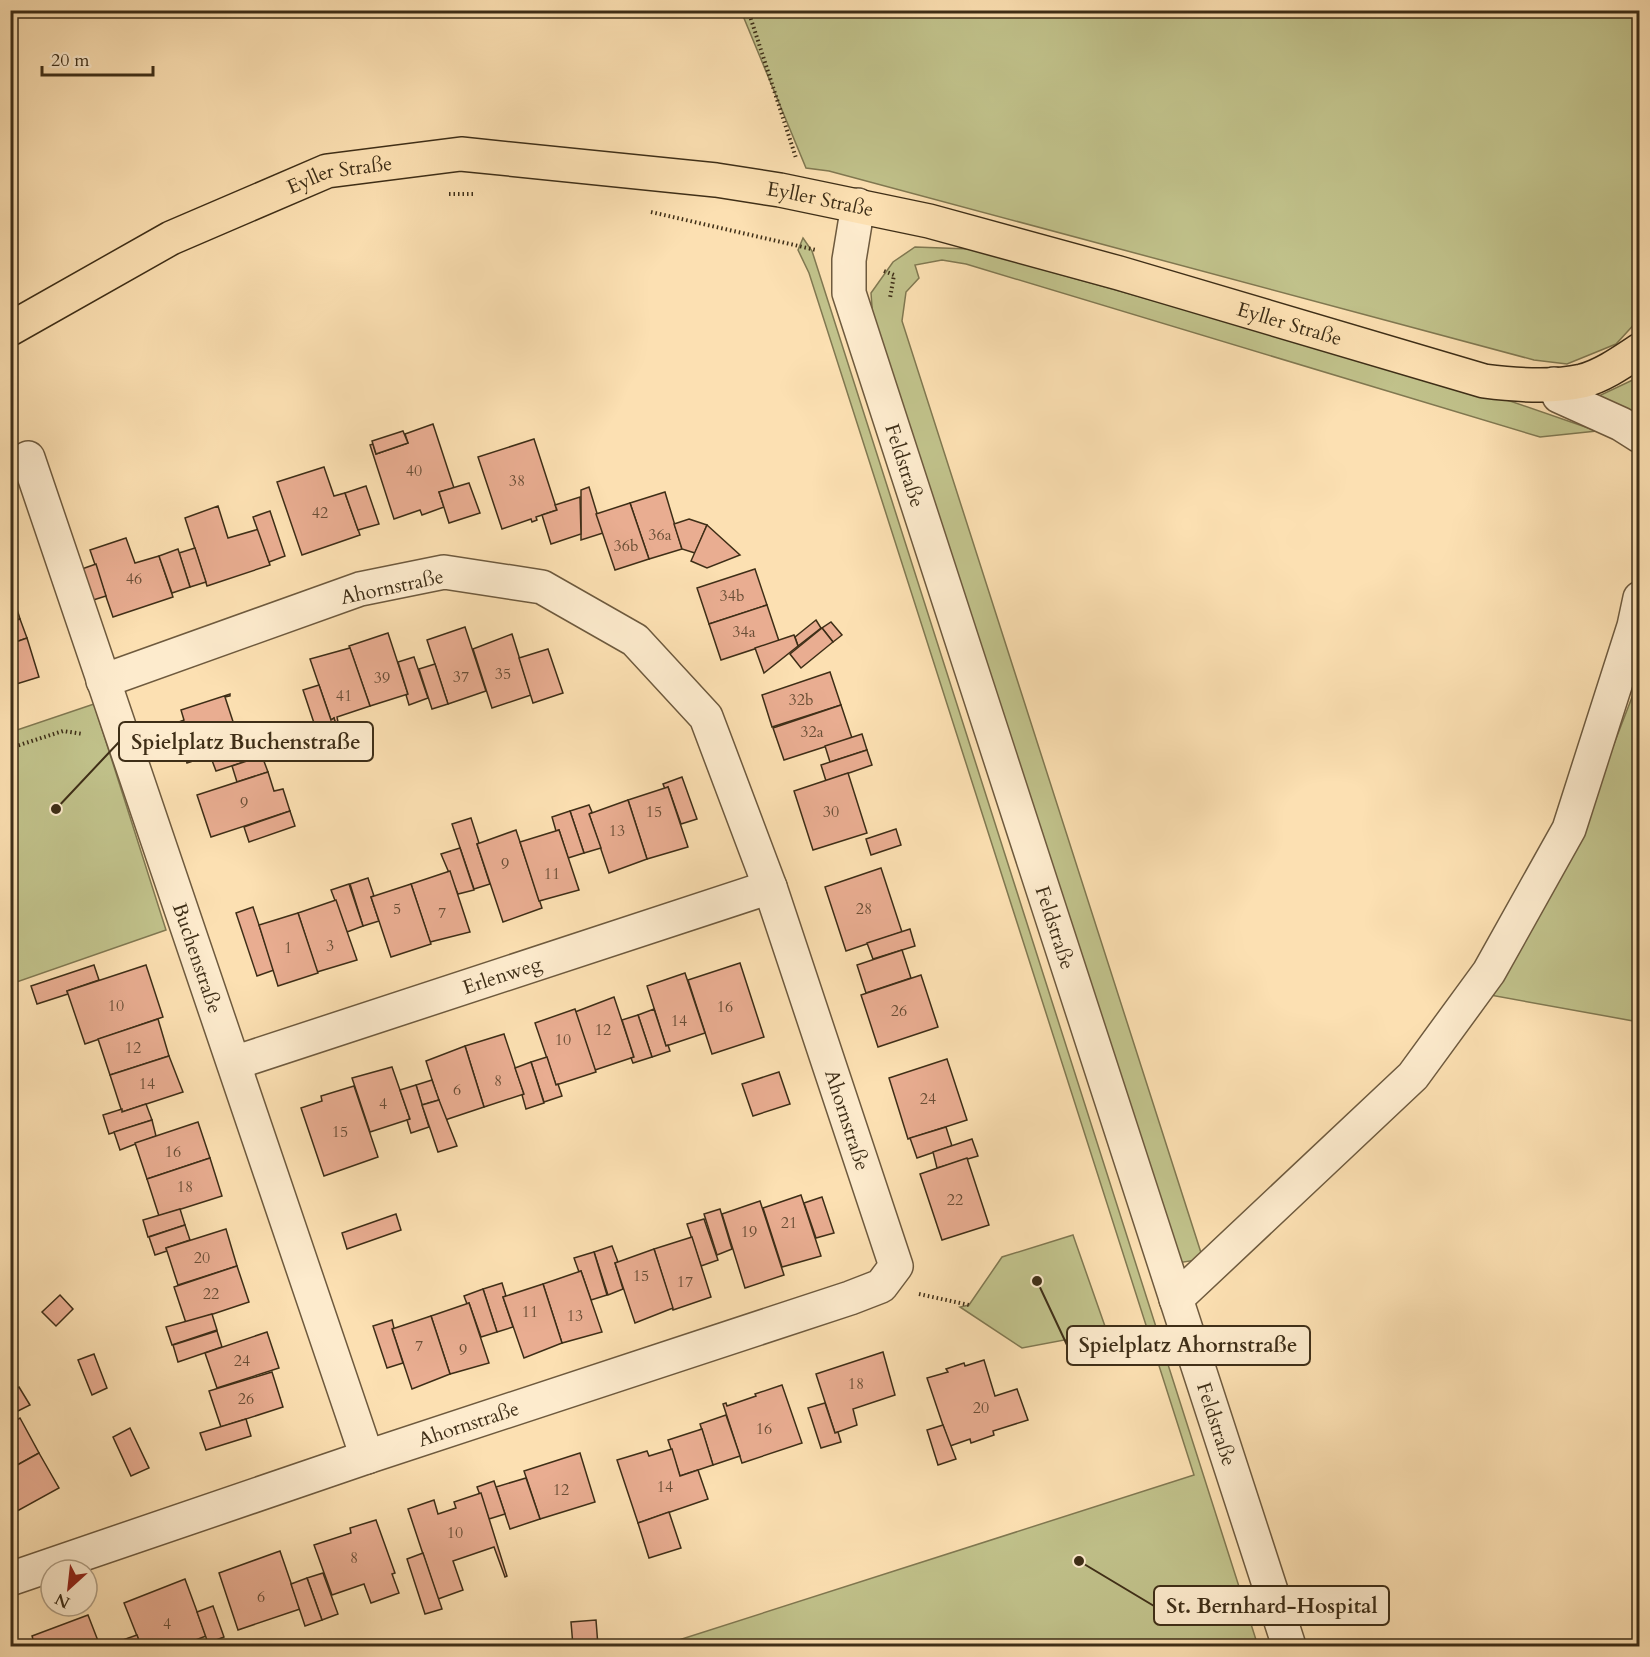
<svg xmlns="http://www.w3.org/2000/svg" width="1650" height="1657" viewBox="0 0 1650 1657" font-family="Cardo,serif">
	<style>
		.green { fill: #c1c28b; stroke: #807851; stroke-width: 1.5 }
		.building { fill: #e9ad91; stroke: #3e2e17; stroke-width: 1.5 }
		.lines { fill: none; stroke-linecap: round; stroke-linejoin: round }
		.minor-casing { stroke: #6e5a3e; stroke-width: 36 }
		.major-casing { stroke: #3e2e17; stroke-width: 36 }
		.path { stroke: #3e2e17; stroke-width: 4; stroke-dasharray: 1.5 3; stroke-linecap: butt }
		.minor { stroke: #fdebcd; stroke-width: 33 }
		.major { stroke: #fce0b2; stroke-width: 33 }
		.labels { text-anchor: middle; dominant-baseline: central; stroke-width: 4.5; stroke-linejoin: round; paint-order: stroke }
		.number-label { font-size: 16px; fill: #694e36 }
		.street-label { font-size: 20px; fill: #3e2e17; stroke: #fdebcd }
		.leader { fill: none; stroke: #3e2e17; stroke-width: 2 }
		.callout-dot { fill: #3e2e17; stroke: #fdebcd; stroke-width: 2 }
		.callout { fill: #fdebcd; stroke: #3e2e17; stroke-width: 2 }
		.callout-label { font-size: 21px; text-anchor: middle; font-weight: bold; fill: #3e2e17 }
	</style>
	<rect width="100%" height="100%" fill="#fce0b2"/>
	<filter id="stains"><feTurbulence type="fractalNoise" baseFrequency=".00333" numOctaves="4"/><feColorMatrix values="0 0 0 0 .2 0 0 0 0 .09 0 0 0 0 .02 0 0 0 .5 -.17"/></filter>
	<radialGradient id="worn" r=".72"><stop offset=".6" stop-color="#630" stop-opacity="0"/><stop offset="1" stop-color="#630" stop-opacity=".3"/></radialGradient>
	<g class="green">
		<polygon points="741,11 1639,11 1639,319 1616,344 1567,364 1534,360 829,171 806,168"/>
		<polygon points="803,238 812,251 1258,1646 660,1646 1194,1475 809,273 798,250"/>
		<polygon points="915,247 970,249 1510,401 1597,431 1540,437 966,264 942,260 915,265 919,278 906,292 902,321 1203,1259 1171,1264 874,334 871,293 893,262"/>
		<polygon points="1639,377 1639,417 1588,401"/>
		<polygon points="1639,667 1639,1022 1490,995 1592,801 1634,692"/>
		<polygon points="94,704 166,930 11,984 11,732"/>
		<polygon points="1073,1235 1107,1332 1022,1348 960,1307 969,1305 1002,1257"/>
	</g>
	<g class="building">
		<polygon points="433,424 454,488 439,492 444,507 422,515 420,510 394,519 370,445 373,444 376,454 408,443 405,434"/>
		<polygon points="403,431 408,443 376,454 372,441"/>
		<polygon points="534,439 557,510 536,517 537,520 532,522 531,519 502,529 478,457"/>
		<polygon points="324,467 334,496 345,493 360,535 302,555 277,482"/>
		<polygon points="469,483 480,513 449,523 439,492"/>
		<polygon points="366,486 379,524 358,530 345,493"/>
		<polygon points="589,487 603,533 581,540 581,490"/>
		<polygon points="665,492 682,549 649,559 630,503"/>
		<polygon points="580,497 581,534 551,544 542,515 557,510 555,505"/>
		<polygon points="630,503 649,559 615,570 596,514"/>
		<polygon points="218,506 228,538 259,529 270,565 207,586 185,518"/>
		<polygon points="270,511 285,556 269,562 253,517"/>
		<polygon points="689,519 707,525 695,553 682,549 674,524"/>
		<polygon points="707,525 740,555 707,568 691,561"/>
		<polygon points="126,538 135,563 159,556 173,597 113,617 90,550"/>
		<polygon points="195,548 206,582 190,587 179,553"/>
		<polygon points="178,549 190,587 172,593 159,556"/>
		<polygon points="96,564 106,596 90,601 79,570"/>
		<polygon points="755,569 767,605 709,624 697,588"/>
		<polygon points="14,599 20,619 10,622 10,600"/>
		<polygon points="767,605 779,641 721,660 709,624"/>
		<polygon points="20,619 27,638 10,644 10,622"/>
		<polygon points="816,620 821,628 798,646 795,637"/>
		<polygon points="831,622 842,635 833,642 822,628"/>
		<polygon points="465,627 486,691 448,704 427,640"/>
		<polygon points="822,628 833,642 801,668 790,654"/>
		<polygon points="388,633 408,694 370,706 349,646"/>
		<polygon points="512,634 531,695 492,708 473,649"/>
		<polygon points="794,635 798,646 764,673 755,648"/>
		<polygon points="27,638 39,677 10,686 10,644"/>
		<polygon points="350,648 370,706 337,717 338,722 335,723 334,718 331,720 310,659"/>
		<polygon points="548,649 563,693 533,703 519,658"/>
		<polygon points="414,657 428,698 409,705 406,695 408,694 398,662"/>
		<polygon points="435,664 448,704 432,709 419,669"/>
		<polygon points="830,672 841,705 772,727 762,695"/>
		<polygon points="319,685 331,720 334,718 338,731 319,738 303,690"/>
		<polygon points="230,694 230,696 225,697 240,743 245,741 246,743 187,763 174,724 184,720 181,710"/>
		<polygon points="841,705 852,738 784,760 773,728"/>
		<polygon points="862,734 867,750 830,762 825,746"/>
		<polygon points="257,739 262,756 216,771 210,755"/>
		<polygon points="867,750 872,765 826,781 821,765"/>
		<polygon points="262,756 268,772 237,782 232,766"/>
		<polygon points="268,772 274,791 283,789 290,811 211,837 197,795"/>
		<polygon points="848,773 867,833 813,850 794,791"/>
		<polygon points="682,777 697,819 681,824 668,787 665,789 663,784"/>
		<polygon points="668,787 688,847 647,859 628,800"/>
		<polygon points="628,800 647,859 609,873 589,814"/>
		<polygon points="589,805 592,812 589,814 601,848 584,853 570,811"/>
		<polygon points="290,811 295,826 249,842 244,827"/>
		<polygon points="570,811 584,853 568,858 559,830 556,831 552,817"/>
		<polygon points="471,818 479,843 477,844 490,884 474,889 452,824"/>
		<polygon points="896,829 901,845 871,855 866,839"/>
		<polygon points="516,830 542,908 503,922 477,844"/>
		<polygon points="559,830 579,890 539,901 520,842"/>
		<polygon points="460,848 474,890 458,894 441,854"/>
		<polygon points="881,868 902,932 846,951 825,887"/>
		<polygon points="450,871 470,932 430,942 411,884"/>
		<polygon points="368,878 374,896 371,897 379,921 363,926 350,884"/>
		<polygon points="349,884 363,926 347,932 331,890"/>
		<polygon points="411,884 431,944 391,957 371,897"/>
		<polygon points="336,900 357,960 317,972 298,913"/>
		<polygon points="253,907 274,970 257,976 236,913"/>
		<polygon points="298,913 318,973 278,986 259,925"/>
		<polygon points="910,929 915,946 873,959 867,943"/>
		<polygon points="902,950 911,978 866,993 857,965"/>
		<polygon points="740,963 764,1037 712,1054 688,980"/>
		<polygon points="94,965 99,980 67,991 68,994 37,1004 31,986"/>
		<polygon points="146,965 163,1017 85,1044 67,991"/>
		<polygon points="685,973 705,1033 666,1046 647,986"/>
		<polygon points="921,975 938,1027 878,1047 861,995"/>
		<polygon points="614,997 634,1057 595,1070 575,1012"/>
		<polygon points="575,1009 596,1072 556,1085 535,1023"/>
		<polygon points="654,1009 666,1046 668,1045 670,1051 652,1057 638,1015"/>
		<polygon points="638,1015 652,1057 633,1063 631,1058 634,1057 622,1020"/>
		<polygon points="158,1019 169,1056 110,1075 98,1039"/>
		<polygon points="504,1034 524,1094 484,1107 465,1046"/>
		<polygon points="465,1046 484,1107 445,1120 426,1061"/>
		<polygon points="169,1056 183,1092 122,1112 110,1075"/>
		<polygon points="547,1057 556,1085 558,1084 562,1096 544,1102 531,1062"/>
		<polygon points="947,1059 967,1120 908,1139 889,1078"/>
		<polygon points="531,1062 544,1103 526,1109 522,1095 524,1094 515,1068"/>
		<polygon points="392,1067 410,1119 370,1132 352,1078"/>
		<polygon points="779,1072 790,1104 753,1116 742,1084"/>
		<polygon points="432,1080 439,1100 422,1105 416,1085"/>
		<polygon points="416,1085 429,1127 411,1133 407,1120 410,1119 400,1090"/>
		<polygon points="354,1086 378,1157 324,1176 301,1108 322,1101 321,1096"/>
		<polygon points="439,1100 457,1146 438,1152 422,1105"/>
		<polygon points="146,1104 152,1120 109,1134 103,1115 122,1109 122,1112"/>
		<polygon points="152,1120 156,1136 120,1150 114,1132"/>
		<polygon points="198,1122 210,1158 147,1179 135,1143"/>
		<polygon points="946,1127 952,1146 917,1158 910,1138"/>
		<polygon points="972,1139 978,1156 937,1168 933,1152"/>
		<polygon points="210,1158 222,1196 159,1216 147,1179"/>
		<polygon points="967,1158 989,1225 942,1240 920,1174"/>
		<polygon points="801,1195 821,1256 782,1267 763,1208"/>
		<polygon points="822,1197 834,1233 816,1238 804,1203"/>
		<polygon points="760,1201 784,1275 745,1288 722,1214"/>
		<polygon points="180,1209 185,1225 148,1237 143,1220"/>
		<polygon points="720,1209 732,1249 717,1255 704,1214"/>
		<polygon points="396,1214 401,1230 347,1249 342,1233"/>
		<polygon points="704,1219 718,1260 701,1266 687,1224"/>
		<polygon points="185,1225 190,1240 166,1248 167,1251 155,1255 149,1237"/>
		<polygon points="226,1229 237,1266 178,1285 166,1248"/>
		<polygon points="692,1237 711,1297 673,1310 654,1249"/>
		<polygon points="612,1246 618,1262 615,1263 623,1289 608,1295 594,1252"/>
		<polygon points="654,1249 673,1308 635,1323 615,1263"/>
		<polygon points="594,1252 607,1295 591,1300 581,1271 579,1272 574,1258"/>
		<polygon points="237,1266 249,1302 186,1323 174,1287"/>
		<polygon points="581,1271 602,1332 562,1343 543,1284"/>
		<polygon points="502,1283 506,1296 503,1297 513,1327 497,1332 483,1289"/>
		<polygon points="543,1284 562,1343 524,1358 503,1297"/>
		<polygon points="483,1289 497,1332 481,1337 469,1303 467,1304 464,1296"/>
		<polygon points="60,1295 73,1309 56,1326 42,1312"/>
		<polygon points="469,1303 489,1363 450,1374 431,1316"/>
		<polygon points="212,1314 217,1330 172,1345 166,1327"/>
		<polygon points="431,1316 450,1374 412,1389 392,1329"/>
		<polygon points="392,1320 394,1328 392,1329 403,1363 387,1368 373,1326"/>
		<polygon points="217,1331 222,1347 178,1362 173,1345"/>
		<polygon points="267,1332 279,1368 217,1388 205,1353"/>
		<polygon points="883,1352 895,1395 853,1409 857,1425 835,1433 816,1374"/>
		<polygon points="94,1354 107,1388 92,1395 78,1360"/>
		<polygon points="984,1360 995,1396 1017,1389 1028,1420 993,1431 994,1435 971,1443 970,1439 950,1446 927,1378 948,1372 946,1369 964,1363 965,1366"/>
		<polygon points="272,1372 283,1407 221,1427 209,1391"/>
		<polygon points="782,1385 802,1443 742,1463 723,1404 726,1403 727,1406 756,1396 755,1394"/>
		<polygon points="19,1387 30,1405 10,1415 10,1393"/>
		<polygon points="825,1403 835,1433 838,1432 841,1442 821,1448 808,1408"/>
		<polygon points="726,1415 740,1456 713,1465 700,1424"/>
		<polygon points="20,1418 39,1453 10,1469 10,1424"/>
		<polygon points="246,1419 251,1436 206,1450 200,1433"/>
		<polygon points="943,1425 956,1459 938,1465 927,1430"/>
		<polygon points="130,1428 149,1468 131,1476 113,1437"/>
		<polygon points="702,1429 713,1465 680,1476 668,1440"/>
		<polygon points="672,1449 680,1476 698,1470 708,1499 638,1523 617,1460 647,1451 649,1456"/>
		<polygon points="39,1453 59,1488 10,1515 10,1469"/>
		<polygon points="580,1453 595,1502 540,1519 524,1471"/>
		<polygon points="526,1478 540,1519 510,1529 496,1487"/>
		<polygon points="494,1481 505,1514 489,1519 477,1487"/>
		<polygon points="481,1493 507,1576 505,1577 494,1547 453,1561 463,1590 438,1599 408,1509 434,1500 438,1514 456,1508 454,1502"/>
		<polygon points="669,1512 681,1548 649,1558 638,1523"/>
		<polygon points="376,1520 395,1573 392,1574 399,1593 371,1603 364,1584 332,1595 314,1545 351,1533 350,1528"/>
		<polygon points="280,1551 300,1609 238,1630 219,1573"/>
		<polygon points="423,1553 442,1609 425,1614 407,1559"/>
		<polygon points="323,1573 338,1614 322,1620 307,1578"/>
		<polygon points="307,1578 322,1620 305,1626 291,1584"/>
		<polygon points="185,1579 206,1636 180,1646 141,1646 124,1603"/>
		<polygon points="213,1606 224,1637 208,1643 197,1612"/>
		<polygon points="88,1615 100,1646 35,1646 32,1636"/>
		<polygon points="596,1620 598,1646 573,1646 571,1622"/>
		<polygon points="137,1635 141,1646 122,1646 120,1641"/>
	</g>
	<g class="lines">
		<g class="minor-casing">
			<g id="minor">
				<path id="s1" d="M858,205l-9,55v33l440,1353"/>
				<polyline points="1554,384 1559,396 1621,424 1640,436"/>
				<path id="s2" d="M28,458l339,999"/>
				<path id="s3" d="M234,1063l536,-176"/>
				<polyline points="1176,1299 1413,1076 1489,972 1569,829 1634,626 1640,598"/>
				<path id="s4" d="M10,1579l357,-122 483,-159 31,-12 15,-20 -126,-379 -64,-170 -71,-77 -93,-53 -98,-15 -84,17 -257,92"/>
			</g>
		</g>
		<g class="major-casing">
			<g id="major">
				<path id="s5" d="M10,329l161,-91 156,-67 134,-17 255,26 64,10 149,31 190,52 365,108c31,4 67,7 98,0 20,-5 40,-19 58,-31"/>
			</g>
		</g>
		<g class="path">
			<polyline points="748,10 796,158"/>
			<polyline points="449,194 474,194"/>
			<polyline points="651,212 816,250"/>
			<polyline points="884,271 894,275 890,298"/>
			<polyline points="10,417 15,427"/>
			<polyline points="10,748 63,731 83,734"/>
			<polyline points="919,1294 969,1305"/>
		</g>
		<use href="#minor" class="minor"/>
		<use href="#major" class="major"/>
	</g>
	<g class="labels">
		<g class="number-label">
			<text x="414" y="471">40</text>
			<text x="517" y="481">38</text>
			<text x="320" y="513">42</text>
			<text x="660" y="535">36a</text>
			<text x="626" y="546">36b</text>
			<text x="134" y="579">46</text>
			<text x="732" y="596">34b</text>
			<text x="744" y="632">34a</text>
			<text x="503" y="674">35</text>
			<text x="461" y="677">37</text>
			<text x="382" y="678">39</text>
			<text x="344" y="696">41</text>
			<text x="801" y="700">32b</text>
			<text x="812" y="732">32a</text>
			<text x="244" y="803">9</text>
			<text x="654" y="812">15</text>
			<text x="831" y="812">30</text>
			<text x="617" y="831">13</text>
			<text x="505" y="864">9</text>
			<text x="552" y="874">11</text>
			<text x="397" y="909">5</text>
			<text x="864" y="909">28</text>
			<text x="442" y="913">7</text>
			<text x="330" y="946">3</text>
			<text x="288" y="948">1</text>
			<text x="116" y="1006">10</text>
			<text x="725" y="1007">16</text>
			<text x="899" y="1011">26</text>
			<text x="679" y="1021">14</text>
			<text x="603" y="1030">12</text>
			<text x="563" y="1040">10</text>
			<text x="133" y="1048">12</text>
			<text x="498" y="1081">8</text>
			<text x="147" y="1084">14</text>
			<text x="457" y="1090">6</text>
			<text x="928" y="1099">24</text>
			<text x="383" y="1104">4</text>
			<text x="340" y="1132">15</text>
			<text x="173" y="1152">16</text>
			<text x="185" y="1187">18</text>
			<text x="955" y="1200">22</text>
			<text x="789" y="1223">21</text>
			<text x="749" y="1232">19</text>
			<text x="202" y="1258">20</text>
			<text x="641" y="1276">15</text>
			<text x="685" y="1282">17</text>
			<text x="211" y="1294">22</text>
			<text x="530" y="1312">11</text>
			<text x="575" y="1316">13</text>
			<text x="419" y="1346">7</text>
			<text x="463" y="1350">9</text>
			<text x="242" y="1361">24</text>
			<text x="856" y="1384">18</text>
			<text x="246" y="1399">26</text>
			<text x="981" y="1408">20</text>
			<text x="764" y="1429">16</text>
			<text x="665" y="1487">14</text>
			<text x="561" y="1490">12</text>
			<text x="455" y="1533">10</text>
			<text x="354" y="1558">8</text>
			<text x="261" y="1597">6</text>
			<text x="167" y="1624">4</text>
		</g>
		<g class="street-label">
			<text stroke="none"><textPath href="#s5" startOffset="366">Eyller Straße</textPath></text>
			<text stroke="none"><textPath href="#s5" startOffset="852">Eyller Straße</textPath></text>
			<text stroke="none"><textPath href="#s5" startOffset="1338">Eyller Straße</textPath></text>
			<text stroke="none"><textPath href="#s1" startOffset="270">Feldstraße</textPath></text>
			<text transform="translate(392 587) rotate(-12)">Ahornstraße</text>
			<text stroke="none"><textPath href="#s1" startOffset="756">Feldstraße</textPath></text>
			<text stroke="none"><textPath href="#s2" startOffset="528">Buchenstraße</textPath></text>
			<text stroke="none"><textPath href="#s3" startOffset="282">Erlenweg</textPath></text>
			<text transform="translate(847 1120) rotate(72)">Ahornstraße</text>
			<text stroke="none"><textPath href="#s4" startOffset="484">Ahornstraße</textPath></text>
			<text stroke="none"><textPath href="#s1" startOffset="1278">Feldstraße</textPath></text>
		</g>
	</g>
	<path class="leader" d="M56 809L119 742M1037 1281L1067 1345M1079 1561L1154 1606"/>
	<g class="callout-dot">
		<circle cx="56" cy="809" r="6"/>
		<circle cx="1037" cy="1281" r="6"/>
		<circle cx="1079" cy="1561" r="6"/>
	</g>
	<g class="callout">
		<rect x="119" y="722" width="254" height="39" rx="6"/>
		<rect x="1067" y="1326" width="243" height="39" rx="6"/>
		<rect x="1154" y="1586" width="235" height="39" rx="6"/>
	</g>
	<g class="callout-label">
		<text x="246" y="749">Spielplatz Buchenstraße</text>
		<text x="1188" y="1352">Spielplatz Ahornstraße</text>
		<text x="1272" y="1613">St. Bernhard-Hospital</text>
	</g>
	<rect width="1650" height="1657" fill="none" stroke="#fce0b2" stroke-width="36"/>
	<rect x="12" y="12" width="1626" height="1633" fill="none" stroke="#3e2e17" stroke-width="3"/>
	<rect x="18" y="18" width="1614" height="1621" fill="none" stroke="#3e2e17" stroke-width="1.5"/>
	<g transform="translate(69 1588) rotate(207)"><circle r="28" fill="#fdebcd" stroke="#b19f84" stroke-width="1.5"/>
	<path d="M0-4.5L10 22L0 15L-10 22Z" fill="#8f2418"/>
	<text y="-9" font-size="16" font-weight="bold" text-anchor="middle" fill="#3e2e17">N</text>
	</g>
	<path d="M42 66v9h111v-9" fill="none" stroke="#3e2e17" stroke-width="3"/>
	<text x="51" y="66" font-size="18" fill="#3e2e17" stroke="#fdebcd" stroke-width="4.5" paint-order="stroke">20 m</text>
	<rect width="100%" height="100%" filter="url(#stains)"/>
	<rect width="100%" height="100%" fill="url(#worn)"/>
</svg>
